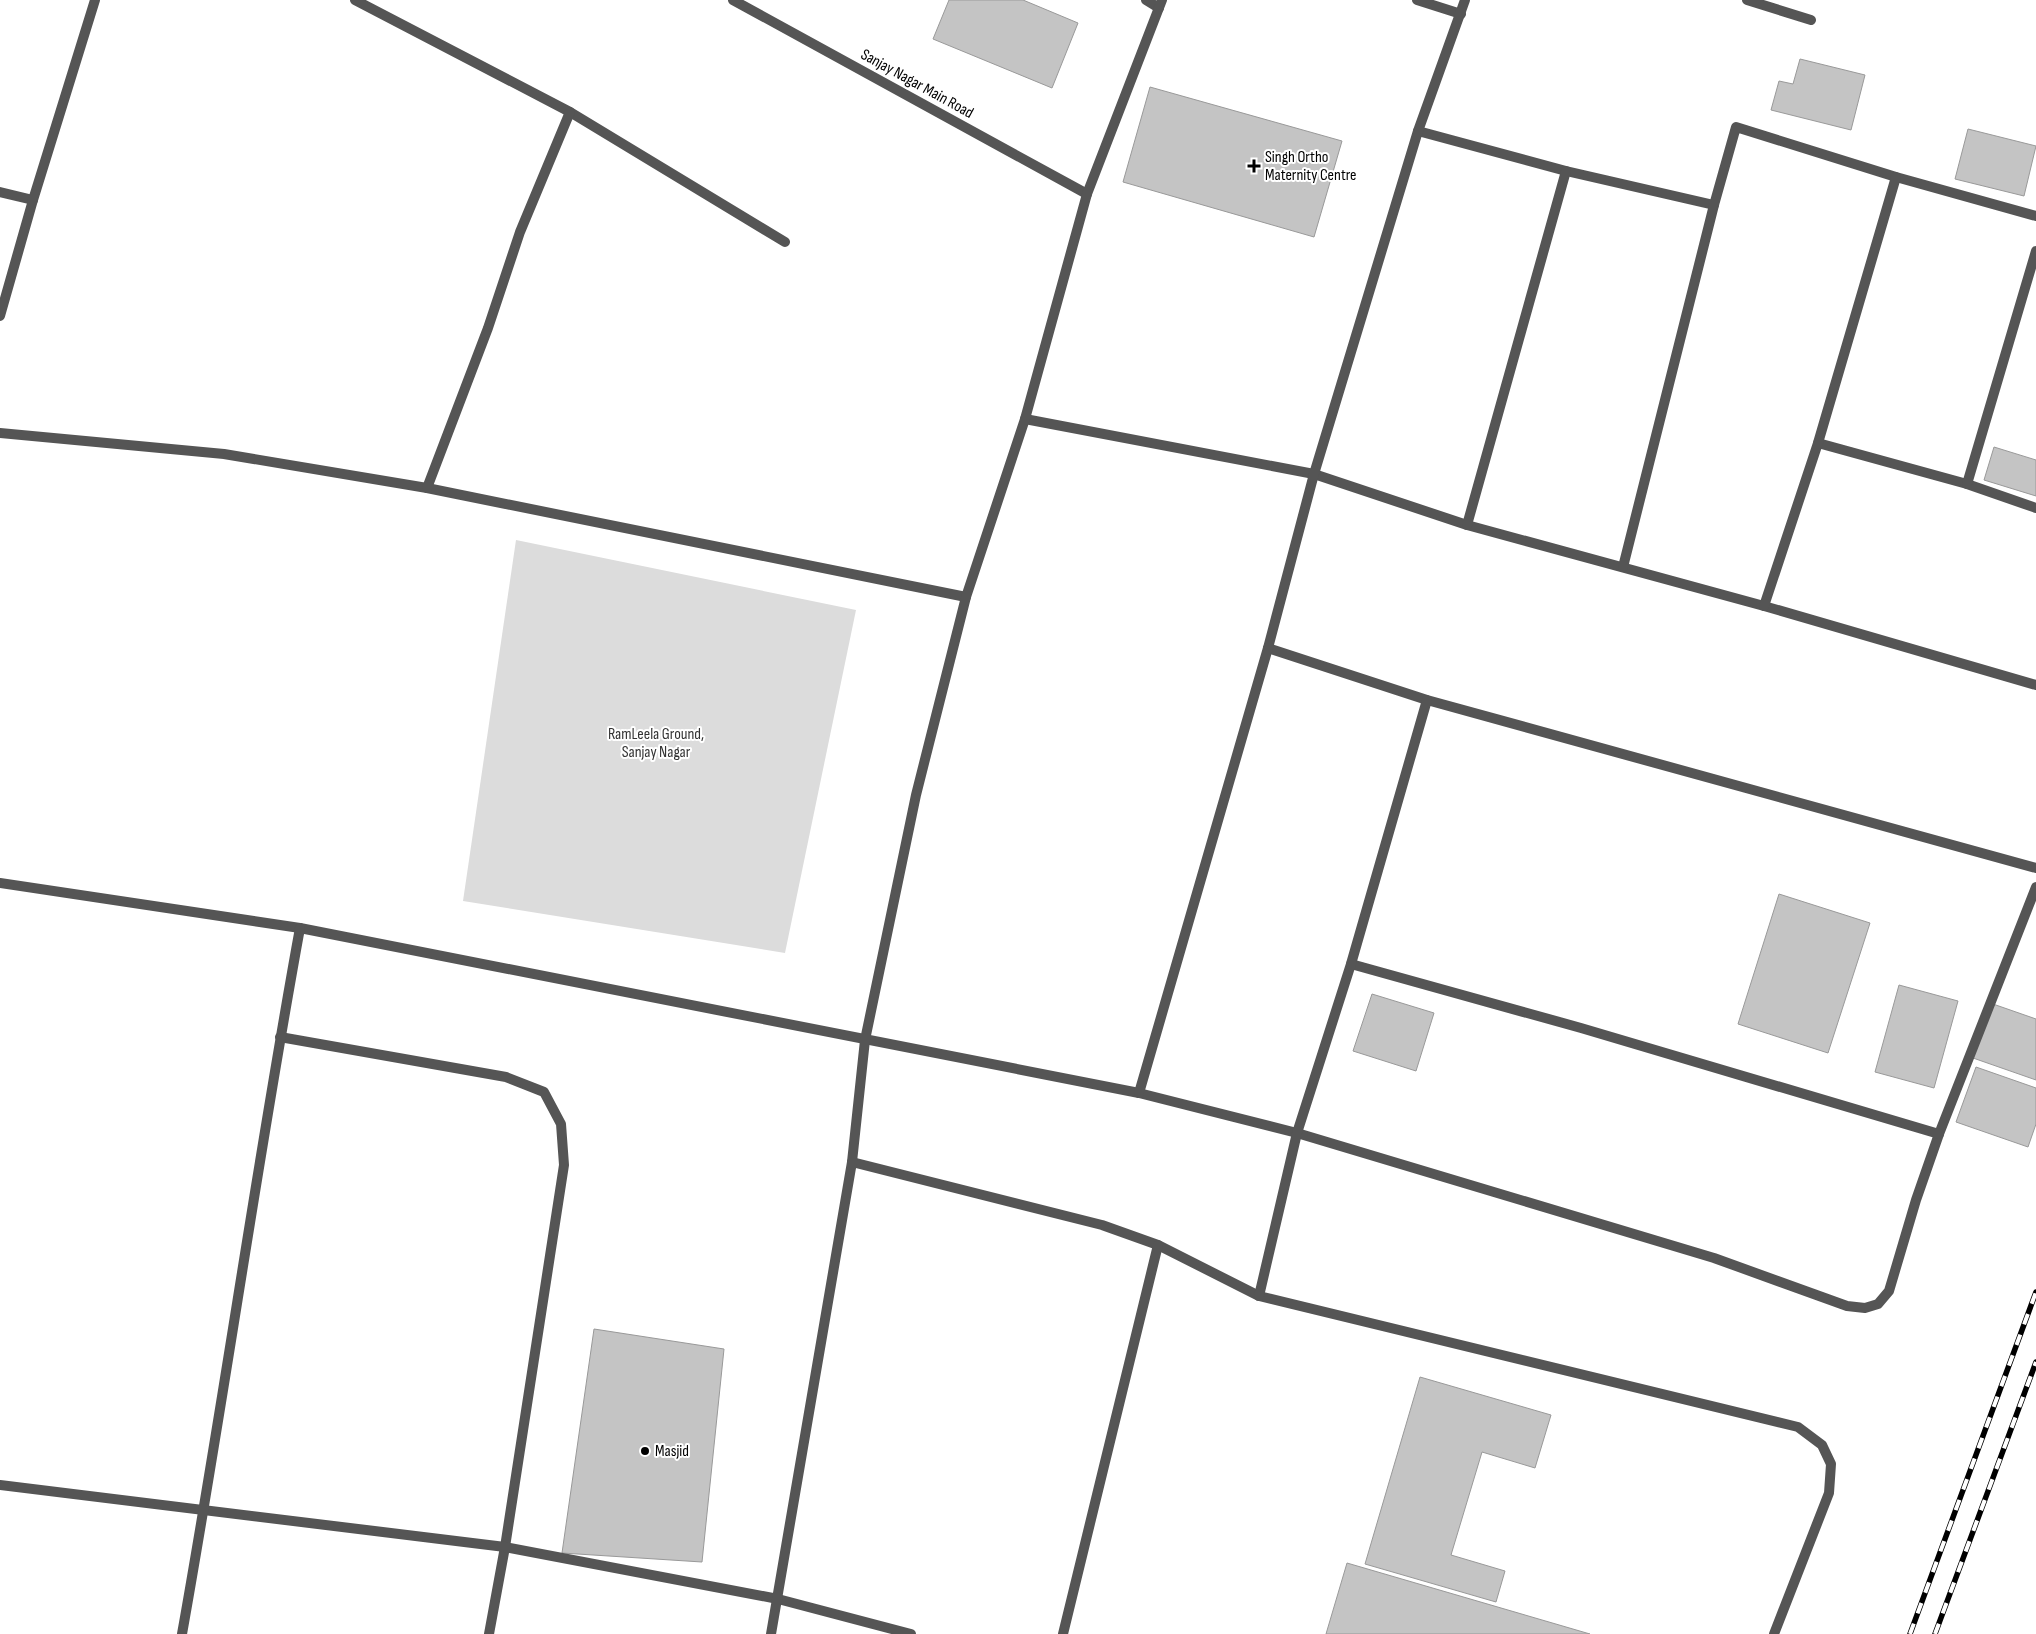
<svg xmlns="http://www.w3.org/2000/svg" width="2036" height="1634" viewBox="0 0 2036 1634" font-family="'Sofia Sans Condensed',sans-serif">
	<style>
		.green { fill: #dcdcdc }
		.building { fill: #c4c4c4; stroke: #999 }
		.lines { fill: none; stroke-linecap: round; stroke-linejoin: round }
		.street { stroke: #555; stroke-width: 10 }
		.rail-casing { stroke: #000; stroke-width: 5.5 }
		.rail { stroke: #fff; stroke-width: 4; stroke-dasharray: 11; stroke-linecap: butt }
		.poi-dot { fill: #000; stroke: #fff; stroke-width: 2 }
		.labels { text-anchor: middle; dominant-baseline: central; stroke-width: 4; stroke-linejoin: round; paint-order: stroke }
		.street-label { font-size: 16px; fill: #000; stroke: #fff }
		.poi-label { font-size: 16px; fill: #000; stroke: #fff; text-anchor: start }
		.park-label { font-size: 16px; fill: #333; stroke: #fff }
	</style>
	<rect width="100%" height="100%" fill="#fff"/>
	<polygon class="green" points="516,540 856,610 785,953 463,901"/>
	<g class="building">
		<polygon points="949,0 1023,0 1078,23 1052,88 933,39"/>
		<polygon points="1800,59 1865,75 1851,130 1771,110 1779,81 1793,84"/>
		<polygon points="1150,87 1342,141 1314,237 1123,182"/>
		<polygon points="1968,129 2036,146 2024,196 1955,179"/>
		<polygon points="1994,447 2036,460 2036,496 1984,480"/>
		<polygon points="1779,894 1870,923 1828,1053 1738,1024"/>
		<polygon points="1899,985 1958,1001 1934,1088 1875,1072"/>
		<polygon points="1372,994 1434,1013 1416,1071 1353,1051"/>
		<polygon points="1993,1004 2036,1019 2036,1080 1973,1058"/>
		<polygon points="1976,1067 2036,1088 2036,1124 2028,1147 1956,1122"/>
		<polygon points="594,1329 724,1349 702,1562 562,1553"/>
		<polygon points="1420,1377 1551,1415 1535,1468 1482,1452 1451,1555 1505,1571 1496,1602 1365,1564"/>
		<polygon points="1347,1563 1590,1634 1326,1634"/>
	</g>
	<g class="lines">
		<g class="street">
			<polyline points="355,0 570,112 785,242"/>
			<polyline points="733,0 1087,194"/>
			<polyline points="1146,0 1159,8"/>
			<polyline points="1417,0 1461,14"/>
			<polyline points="1747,0 1811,20"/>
			<polyline points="1418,131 1566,171 1714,205"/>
			<polyline points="0,192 33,200"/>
			<polyline points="0,316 33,200 95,0"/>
			<polyline points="1025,419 1314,474 1467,525 1764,606 2036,685"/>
			<polyline points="0,433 224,454 427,488 966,597"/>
			<polyline points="1818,443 1967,484 2036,508"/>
			<polyline points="1967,484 2036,251"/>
			<polyline points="427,488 488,328 520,232 570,112"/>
			<polyline points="1467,525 1566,171"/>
			<polyline points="1623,567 1714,205 1736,127 1896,177 2036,216"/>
			<polyline points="1764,606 1818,443 1896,177"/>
			<polyline points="1268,648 1427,700 2036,868"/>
			<polyline points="0,883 300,928 1139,1093 1297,1133 1714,1258 1847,1306 1865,1308 1878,1304 1889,1291 1916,1200 1939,1134 2036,887"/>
			<polyline points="1351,964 1581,1028 1939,1134"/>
			<polyline points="280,1037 506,1077 544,1092 561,1124 564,1165 505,1547 489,1634"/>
			<polyline points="1139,1093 1268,648 1314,474 1418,131 1465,0"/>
			<polyline points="852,1162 1102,1225 1158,1245 1259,1296 1798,1427 1822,1445 1831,1464 1829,1493 1774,1634"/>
			<polyline points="1259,1296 1297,1133 1351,964 1427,700"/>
			<polyline points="0,1485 505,1547 778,1599 911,1634"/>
			<path d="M182,1634c42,-235 75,-471 118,-706"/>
			<polyline points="771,1634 852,1162 865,1040 916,795 966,597 1025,419 1087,194 1162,0"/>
			<polyline points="1063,1634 1158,1245"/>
		</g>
		<g class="rail-casing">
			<g id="rail">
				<polyline points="1910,1634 2036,1292"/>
				<polyline points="1935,1634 2036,1362"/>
			</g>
		</g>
		<use href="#rail" class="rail"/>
	</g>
	<g class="poi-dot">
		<path d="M1251.5 158.5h5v5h5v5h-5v5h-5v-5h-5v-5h5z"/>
		<circle cx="645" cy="1451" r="5"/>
	</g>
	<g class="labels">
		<g class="street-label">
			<text transform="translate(917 84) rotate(29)">Sanjay Nagar Main Road</text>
		</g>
		<g class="poi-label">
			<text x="1265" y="157">Singh Ortho<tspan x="1265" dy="18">Maternity Centre</tspan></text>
			<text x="655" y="1451">Masjid</text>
		</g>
		<g class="park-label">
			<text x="656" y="734">RamLeela Ground,<tspan x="656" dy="18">Sanjay Nagar</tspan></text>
		</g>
	</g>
</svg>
